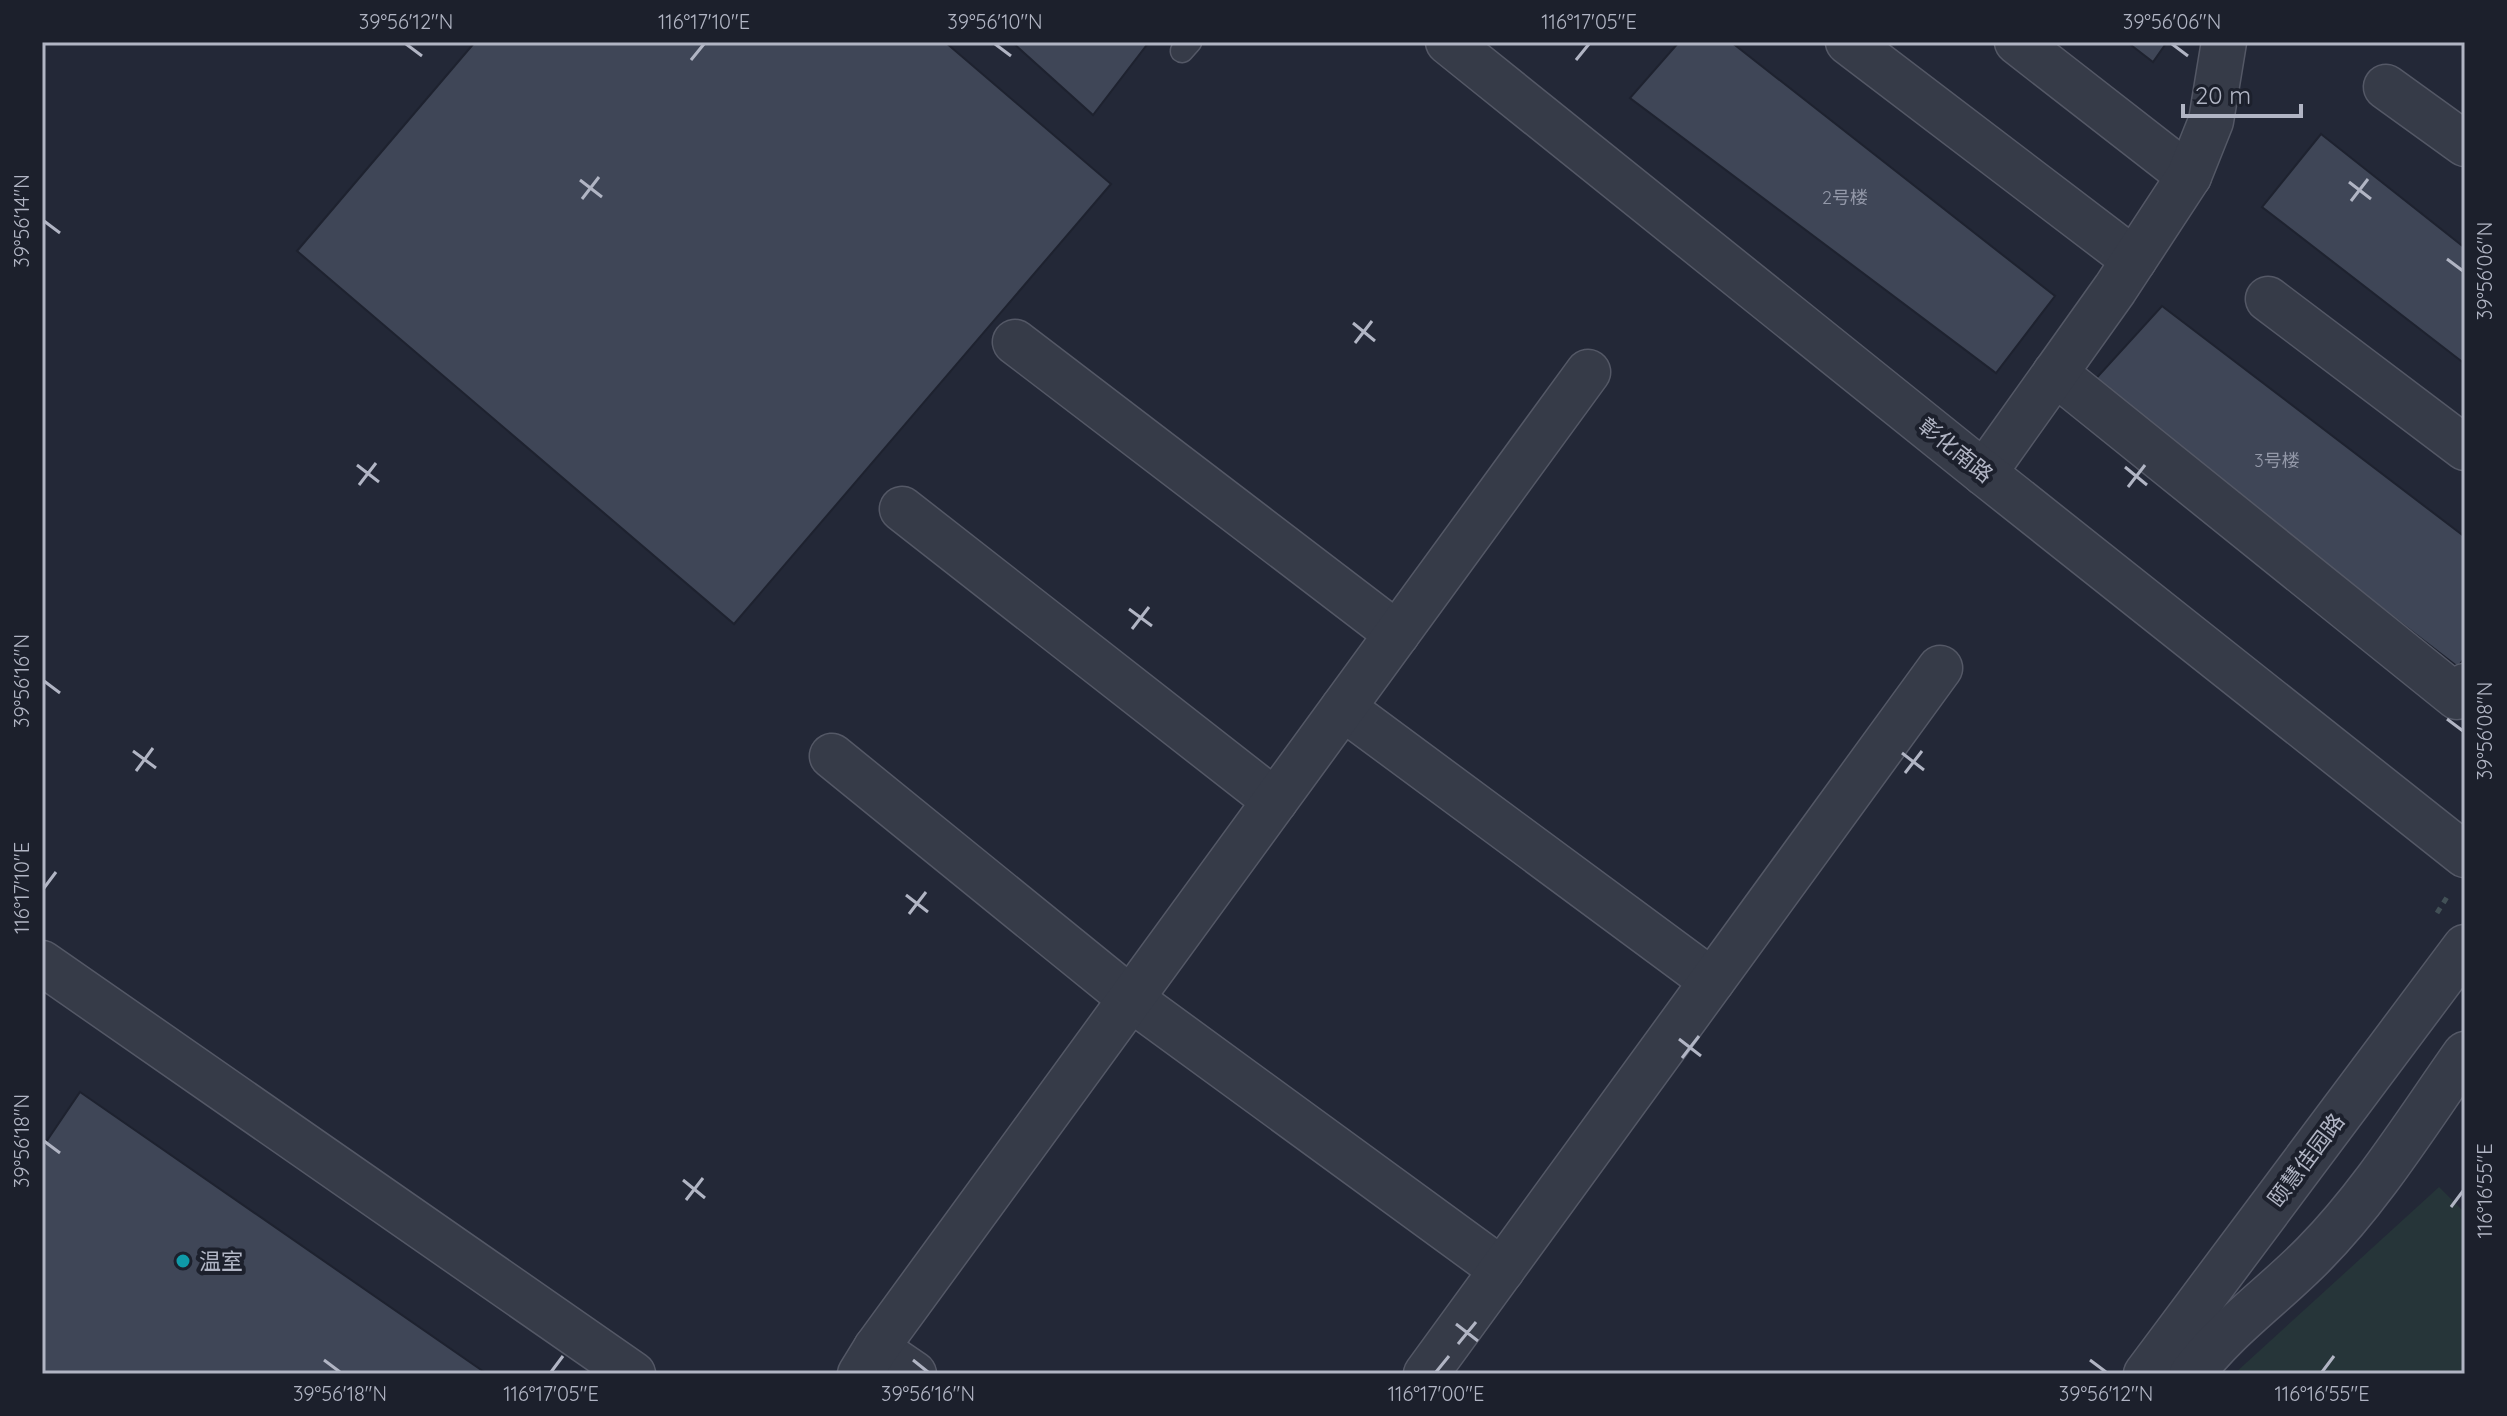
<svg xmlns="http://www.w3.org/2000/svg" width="2507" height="1416" viewBox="0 0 2507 1416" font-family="Quicksand,'Noto Sans SC',sans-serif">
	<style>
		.green { fill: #263539 }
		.building { fill: #3f4657; stroke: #1e222f; stroke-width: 2 }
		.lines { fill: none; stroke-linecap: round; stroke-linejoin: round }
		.service-casing { stroke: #545866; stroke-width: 25 }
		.minor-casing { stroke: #545866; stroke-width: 47 }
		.tertiary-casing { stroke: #545866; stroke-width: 47 }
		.path { stroke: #425056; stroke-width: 5; stroke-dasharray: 6 6; stroke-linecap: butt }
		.service { stroke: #363b48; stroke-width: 22 }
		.minor { stroke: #363b48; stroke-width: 44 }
		.tertiary { stroke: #363b48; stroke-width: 44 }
		.ticks { fill: none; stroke: #b1b5c4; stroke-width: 3 }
		.culture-dot { fill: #0f9aa8; stroke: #1c202c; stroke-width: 3 }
		.labels { text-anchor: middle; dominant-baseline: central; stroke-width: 8; stroke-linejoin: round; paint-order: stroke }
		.number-label { font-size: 18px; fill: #9499a9 }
		.street-label { font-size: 22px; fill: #b1b5c4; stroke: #1c202c }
		.poi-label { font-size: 22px; fill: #b1b5c4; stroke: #1c202c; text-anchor: start }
		.neatline { fill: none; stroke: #b1b5c4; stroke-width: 3 }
		.ticks-label { font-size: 20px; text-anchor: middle; fill: #b1b5c4 }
	</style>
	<rect width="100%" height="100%" fill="#232837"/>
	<polygon class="green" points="2439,1187 2465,1213 2465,1374 2234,1374"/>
	<g class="building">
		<polygon points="475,42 945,42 1111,184 734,624 297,251"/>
		<polygon points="1012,42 1149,42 1093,115"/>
		<polygon points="1679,42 1731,42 2055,296 1996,373 1630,98"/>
		<polygon points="2127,42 2167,42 2153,62"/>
		<polygon points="2321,134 2465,248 2465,364 2262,207"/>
		<polygon points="2162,306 2465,537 2465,657 2458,667 2091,384"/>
		<polygon points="80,1092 487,1374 42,1374 42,1148"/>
	</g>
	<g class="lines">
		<g class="service-casing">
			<polyline id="service" points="1182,51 1190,42"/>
		</g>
		<g class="minor-casing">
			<g id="minor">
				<polyline points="1848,42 2134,260"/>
				<polyline points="2017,42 2189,176"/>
				<polyline points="2386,87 2465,144"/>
				<polyline points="2268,299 2465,448"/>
				<polyline points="1015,342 1397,634"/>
				<polyline points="2055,373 2457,697 2465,686"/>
				<polyline points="1984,473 2115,289 2189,176 2211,121 2224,42"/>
				<polyline points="902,509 1275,801"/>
				<polyline points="1343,708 1712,981"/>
				<polyline points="832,756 1131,999 1502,1270"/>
				<polyline points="42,963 633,1374"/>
				<polyline points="876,1348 914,1374"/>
				<polyline points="860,1374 876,1348 1588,372"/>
				<polyline points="1426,1374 1940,668"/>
			</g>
		</g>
		<g class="tertiary-casing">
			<g id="tertiary">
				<polyline points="1448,42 1984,473 2465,855"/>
				<polyline points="2146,1374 2465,947"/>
				<path d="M2192,1374c34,-46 82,-79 122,-120 58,-59 103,-132 151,-200"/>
			</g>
		</g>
		<polyline class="path" points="2437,913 2449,894"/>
		<use href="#service" class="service"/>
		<use href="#minor" class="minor"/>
		<use href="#tertiary" class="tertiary"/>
	</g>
	<path class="ticks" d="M406,44l16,12M995,44l16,12M2172,44l16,12M691,60l13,-16M1576,60l13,-16M580,180l22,17M2349,182l22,17M582,199l17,-22M2351,201l17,-22M44,221l16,12M2447,259l16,12M1353,323l22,18M1355,343l17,-22M357,465l22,17M2125,467l22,18M359,485l17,-22M2128,487l17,-22M1129,609l23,17M1132,629l17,-22M44,681l16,12M2447,719l16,12M133,751l23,17M1902,753l22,17M136,771l17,-23M1905,773l17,-22M44,888l12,-16M906,895l22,17M909,914l17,-22M1679,1039l22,17M1682,1058l17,-22M44,1141l16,12M683,1180l22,18M686,1200l17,-22M2451,1207l12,-16M1456,1324l22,17M1458,1344l18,-22M324,1360l16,12M913,1360l15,12M2090,1360l16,12M551,1372l12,-16M1436,1372l13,-16M2322,1372l12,-16"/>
	<circle class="culture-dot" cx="183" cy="1261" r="8"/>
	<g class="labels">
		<g class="number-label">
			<text x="1845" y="197">2号楼</text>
			<text x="2277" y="460">3号楼</text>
		</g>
		<g class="street-label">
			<text transform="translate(1956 450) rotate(39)">彰化南路</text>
			<text transform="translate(2306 1160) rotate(-53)">颐慧佳园路</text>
		</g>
		<g class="poi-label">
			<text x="199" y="1261">温室</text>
		</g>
	</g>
	<rect width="2507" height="1416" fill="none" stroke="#1c202c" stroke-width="88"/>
	<path d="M2183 104v12h118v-12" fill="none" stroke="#b1b5c4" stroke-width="4"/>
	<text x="2195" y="104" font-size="24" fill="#b1b5c4" stroke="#1c202c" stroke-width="6" paint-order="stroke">20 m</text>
	<rect x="44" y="44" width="2419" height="1328" class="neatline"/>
	<g class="ticks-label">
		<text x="406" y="29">39°56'12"N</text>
		<text x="704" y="29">116°17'10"E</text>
		<text x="995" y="29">39°56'10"N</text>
		<text x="1589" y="29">116°17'05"E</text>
		<text x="2172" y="29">39°56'06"N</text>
		<text transform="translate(22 221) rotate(-90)" y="7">39°56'14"N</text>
		<text transform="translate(2485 271) rotate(-90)" y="7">39°56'06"N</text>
		<text transform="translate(22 681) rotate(-90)" y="7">39°56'16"N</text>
		<text transform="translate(2485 731) rotate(-90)" y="7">39°56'08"N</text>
		<text transform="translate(22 888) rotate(-90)" y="7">116°17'10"E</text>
		<text transform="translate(22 1141) rotate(-90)" y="7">39°56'18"N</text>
		<text transform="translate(2485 1191) rotate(-90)" y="7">116°16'55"E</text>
		<text x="340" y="1401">39°56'18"N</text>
		<text x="551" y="1401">116°17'05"E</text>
		<text x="928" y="1401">39°56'16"N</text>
		<text x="1436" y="1401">116°17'00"E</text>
		<text x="2106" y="1401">39°56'12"N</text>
		<text x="2322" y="1401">116°16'55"E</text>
	</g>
</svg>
